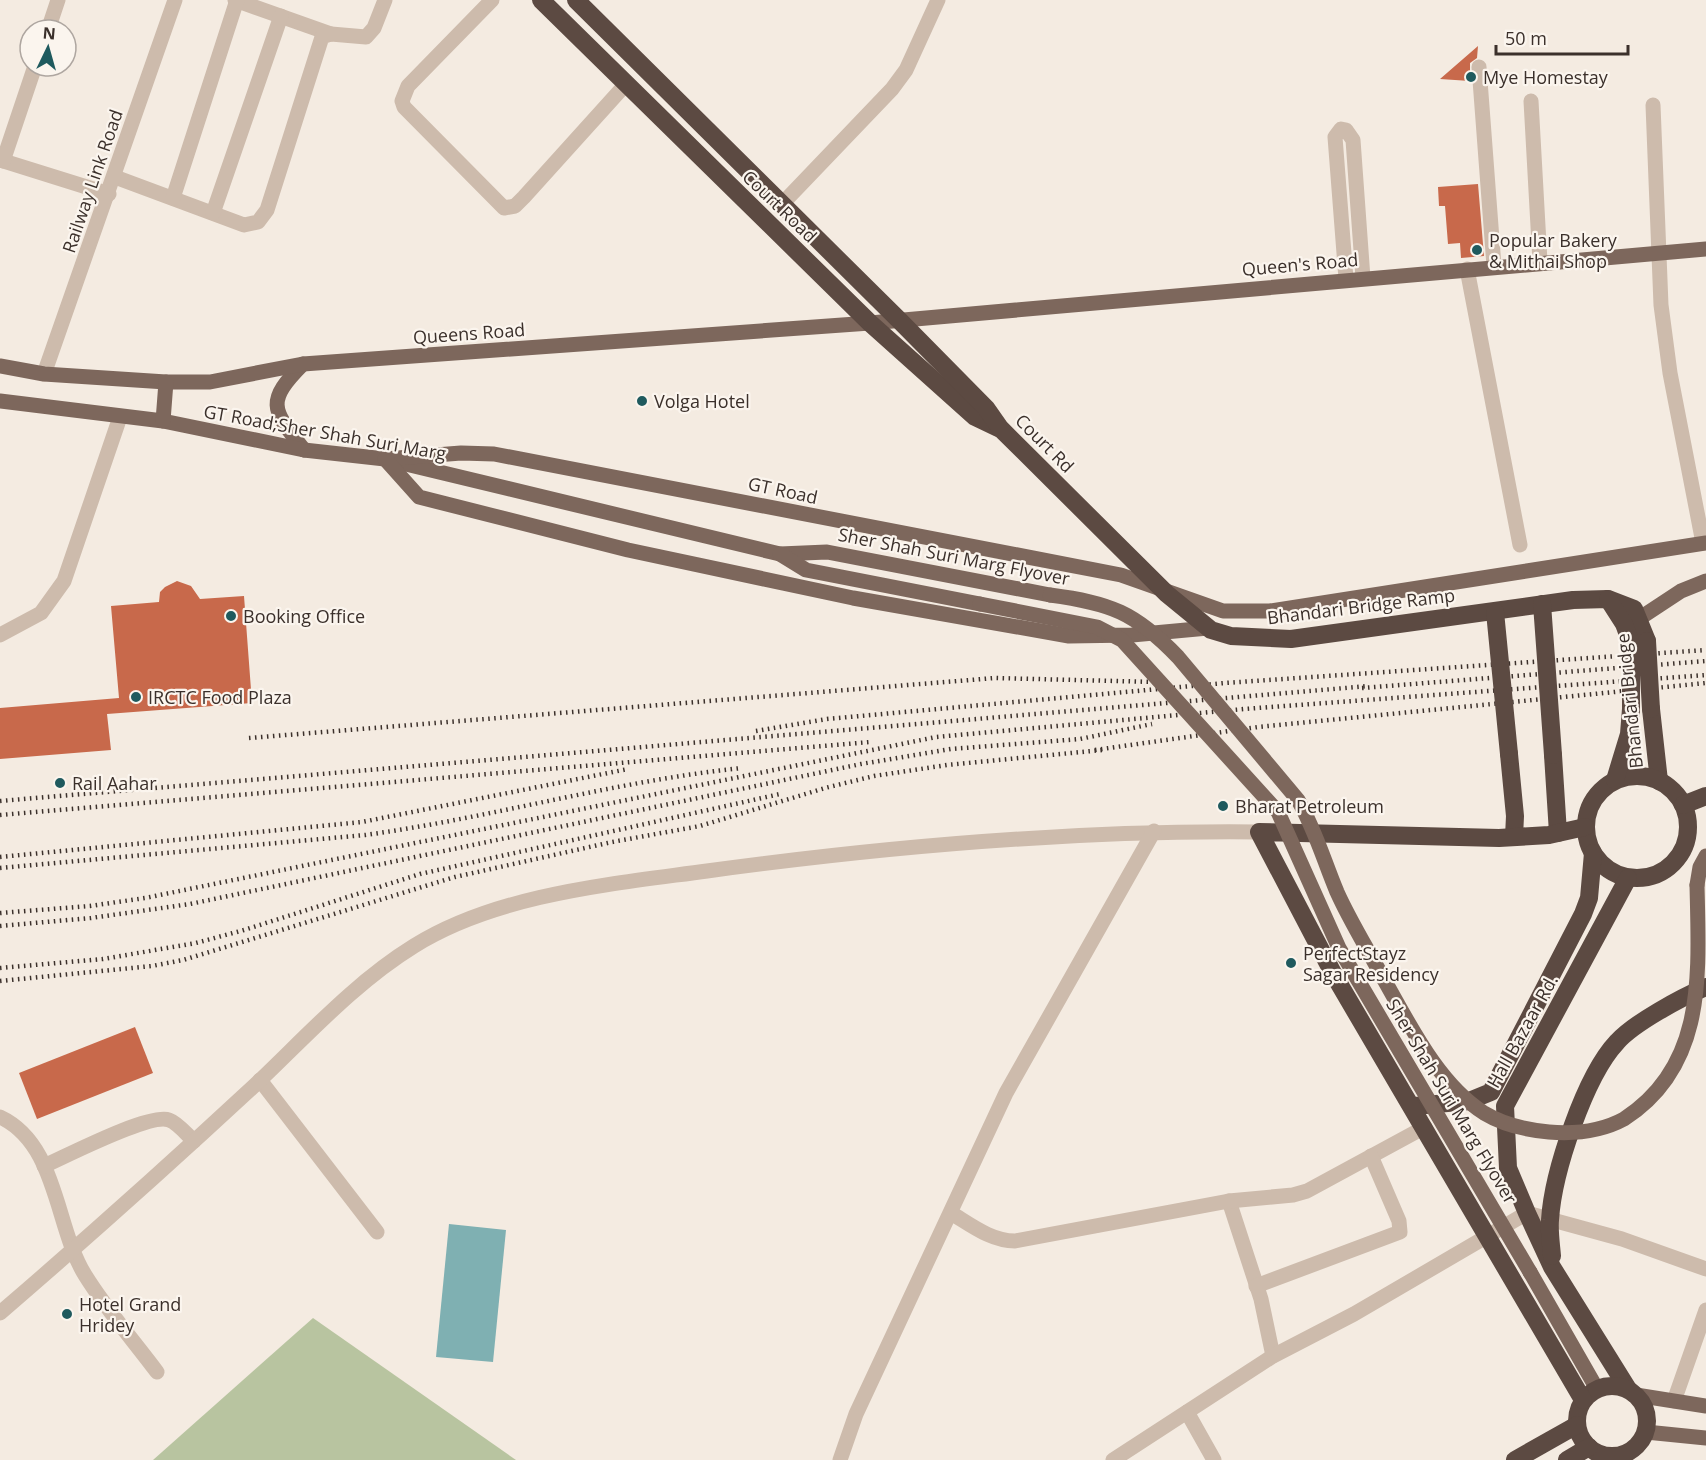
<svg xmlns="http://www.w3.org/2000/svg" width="1706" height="1460" viewBox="0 0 1706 1460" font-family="'Open Sans',sans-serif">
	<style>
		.green { fill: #b8c4a0 }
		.water { fill: #7fb0b2 }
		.building { fill: #c8694b }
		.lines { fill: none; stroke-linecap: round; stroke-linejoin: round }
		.minor { stroke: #cdbbac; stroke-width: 15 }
		.major { stroke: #7d675c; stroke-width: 15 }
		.highway { stroke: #5c4a42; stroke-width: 18 }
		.rail { stroke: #3b302b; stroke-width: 4.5; stroke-dasharray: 1.5 4.5; stroke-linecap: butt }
		.major-bridge { stroke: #7d675c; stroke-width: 15 }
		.highway-bridge { stroke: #5c4a42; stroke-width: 18 }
		.poi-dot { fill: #1f5a5e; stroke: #fbf5ee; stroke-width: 2 }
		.labels { text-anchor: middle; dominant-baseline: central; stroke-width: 4.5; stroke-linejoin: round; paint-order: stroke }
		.poi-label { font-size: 18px; fill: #3b302b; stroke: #fbf5ee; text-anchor: start }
		.street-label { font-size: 18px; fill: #3b302b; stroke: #fbf5ee }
	</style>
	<rect width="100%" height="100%" fill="#f4ebe1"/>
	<polygon class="green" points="313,1318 516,1460 153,1460"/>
	<polygon class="water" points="449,1224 506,1230 493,1362 436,1357"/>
	<g class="building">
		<polygon points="1478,46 1477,58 1470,63 1470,81 1440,79"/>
		<polygon points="1478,184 1484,256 1461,258 1460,243 1448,244 1445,206 1439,206 1438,187"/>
		<polygon points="177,581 191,586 200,599 244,596 252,703 107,714 111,750 0,759 0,708 119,698 111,606 159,602 160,592 165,587"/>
		<polygon points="135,1027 153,1073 37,1119 19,1073"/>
	</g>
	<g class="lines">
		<g class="minor">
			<polyline points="235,0 331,34"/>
			<polyline points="492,0 408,86 402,101 404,107 504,208 515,206 524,197 626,84"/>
			<polyline points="48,30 58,0"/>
			<polyline points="1479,67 1494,266"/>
			<polyline points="1531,101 1540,262"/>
			<polyline points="1653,105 1661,305 1670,373 1703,543"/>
			<polyline points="0,160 109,194"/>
			<polyline points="3,161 35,66"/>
			<polyline points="115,177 244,225 258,222 267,210 322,37 331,34 366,37 374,28 385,0"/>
			<polyline points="173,198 237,0"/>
			<polyline points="782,204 892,89 906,70 938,0"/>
			<polyline points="213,213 281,16"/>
			<polyline points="1467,269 1520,545"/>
			<polyline points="1346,279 1335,137 1341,129 1346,130 1353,140 1363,278"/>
			<polyline points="44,374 175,0"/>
			<polyline points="0,635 41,613 64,581 120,417"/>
			<polyline points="260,1080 377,1232"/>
			<path d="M0,1117c58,27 55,110 85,158 21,34 48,65 72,97"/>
			<path d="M44,1166c23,-10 105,-53 125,-46 9,3 18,15 25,21"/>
			<polyline points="1229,1201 1261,1299 1273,1356"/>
			<path d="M951,1213c20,12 40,28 64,28l214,-40 64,-6 14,-4 118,-64"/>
			<polyline points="1256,1286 1400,1232 1399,1221 1371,1156"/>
			<path d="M0,1313c86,-74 171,-150 254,-227 51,-48 100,-103 160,-140 83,-52 198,-62 293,-75 183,-25 367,-41 552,-39"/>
			<polyline points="1674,1401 1706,1310"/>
			<polyline points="1187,1412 1214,1460"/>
			<polyline points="1615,1456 1618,1460"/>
			<polyline points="840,1460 856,1414 1006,1093 1154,831"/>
			<polyline points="1113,1460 1273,1356 1354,1314 1527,1213 1622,1239 1706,1269"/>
		</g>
		<g class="major">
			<path d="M303,364c-39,39 -30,46 1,86"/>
			<polyline points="0,366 44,374 166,382 210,382 303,364 870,323 1706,249"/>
			<polyline points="0,401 163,421 304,450 385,459 780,554 827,552 1050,595"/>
			<polyline points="163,421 166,382"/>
			<polyline points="385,459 461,453 494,454 1121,575 1223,611 1270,611 1706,543"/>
			<polyline points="385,459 419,497 628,550 853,598 1069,636 1132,635 1208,628"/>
			<polyline points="780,554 806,570 980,604"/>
			<polyline points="1640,618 1681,591 1706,581"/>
			<polyline points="1697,885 1700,867 1706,856"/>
			<polyline points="1530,1272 1597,1389"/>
			<polyline points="1636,1395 1706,1406"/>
			<polyline points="1646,1432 1706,1438"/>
		</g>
		<g class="highway">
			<polyline points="541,0 870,323 975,417 998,428"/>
			<polyline points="576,0 898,319 986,408 1000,428 1167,594 1211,630 1231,636 1291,639 1573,600 1608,599 1634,609 1647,641"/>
			<polyline points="1608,599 1624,624 1631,643"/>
			<polyline points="1651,709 1659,781"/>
			<polyline points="1509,754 1515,816 1514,837"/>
			<polyline points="1553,755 1558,833"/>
			<circle cx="1637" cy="827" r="51"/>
			<polyline points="1615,780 1629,734 1631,709"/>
			<polyline points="1683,805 1706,796"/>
			<polyline points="1628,878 1505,1106 1508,1168 1527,1213 1552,1267 1628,1389"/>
			<polyline points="1415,1106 1469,1101 1491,1092 1583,914 1589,898 1593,853"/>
			<path d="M1552,1256c-1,-12 -3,-25 -2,-36 3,-48 35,-144 67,-178 17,-19 65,-45 89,-55"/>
			<circle cx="1612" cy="1421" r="35"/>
			<polyline points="1583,1400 1334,975 1259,832 1499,838 1549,835 1585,827"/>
			<polyline points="1515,1460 1577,1425"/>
			<polyline points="1567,1460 1589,1447"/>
		</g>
		<g class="rail">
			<polyline points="1362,688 1706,661"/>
			<polyline points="756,731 827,719 1225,683 1706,650"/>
			<polyline points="249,738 995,678 1156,682"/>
			<polyline points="1095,750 1258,727 1706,683"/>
			<polyline points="0,801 1369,686"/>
			<polyline points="0,815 870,742"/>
			<polyline points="0,857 362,822 628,769"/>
			<path d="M0,868l365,-33c126,-17 250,-54 377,-67"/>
			<polyline points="0,913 90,906 145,898 936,737 1244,709 1706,675"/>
			<polyline points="0,926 91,918 190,904 861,764 951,749 1080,739 1152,724"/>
			<polyline points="0,968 103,959 196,943 244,930 420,874 780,794"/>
			<polyline points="0,981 152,966 183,960 455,877 612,842 700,826 825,788 874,776 947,765 1102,750"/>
		</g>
		<g class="major-bridge">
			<path d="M1050,595c60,8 85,17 128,62l120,143c17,29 26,61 39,92 13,29 30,56 45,84 27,47 55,107 102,137 20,12 42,17 65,19 25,2 53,-1 75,-13 82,-53 75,-143 73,-234"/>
			<polyline points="980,604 1097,627 1122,640 1278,812 1339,948 1530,1272"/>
		</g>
		<g class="highway-bridge">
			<polyline points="1542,604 1553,755"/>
			<polyline points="1495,612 1509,754"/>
			<polyline points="1647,641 1651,709"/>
			<polyline points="1631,709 1631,643"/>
		</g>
	</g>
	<g class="poi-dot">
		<circle cx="1471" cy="77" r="6"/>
		<circle cx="1477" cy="250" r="6"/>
		<circle cx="642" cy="401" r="6"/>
		<circle cx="231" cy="616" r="6"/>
		<circle cx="136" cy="697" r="6"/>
		<circle cx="60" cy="783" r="6"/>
		<circle cx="1223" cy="806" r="6"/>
		<circle cx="1291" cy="963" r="6"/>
		<circle cx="67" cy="1314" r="6"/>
	</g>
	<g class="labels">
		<g class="poi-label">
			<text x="1483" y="77">Mye Homestay</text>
			<text x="1489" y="240">Popular Bakery<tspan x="1489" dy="21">&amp; Mithai Shop</tspan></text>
			<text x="654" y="401">Volga Hotel</text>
			<text x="243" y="616">Booking Office</text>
			<text x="148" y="697">IRCTC Food Plaza</text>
			<text x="72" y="783">Rail Aahar</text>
			<text x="1235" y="806">Bharat Petroleum</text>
			<text x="1303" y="953">PerfectStayz<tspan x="1303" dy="21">Sagar Residency</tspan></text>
			<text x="79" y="1304">Hotel Grand<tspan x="79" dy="21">Hridey</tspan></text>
		</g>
		<g class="street-label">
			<text transform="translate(92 181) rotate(-71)">Railway Link Road</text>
			<text transform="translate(780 206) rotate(44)">Court Road</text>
			<text transform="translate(1300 264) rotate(-5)">Queen's Road</text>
			<text transform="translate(469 333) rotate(-4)">Queens Road</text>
			<text transform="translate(325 432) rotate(10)">GT Road;Sher Shah Suri Marg</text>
			<text transform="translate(1045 443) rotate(45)">Court Rd</text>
			<text transform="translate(783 490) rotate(12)">GT Road</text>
			<text transform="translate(954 556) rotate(11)">Sher Shah Suri Marg Flyover</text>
			<text transform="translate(1361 606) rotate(-7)">Bhandari Bridge Ramp</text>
			<text transform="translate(1629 701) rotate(-96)">Bhandari Bridge</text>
			<text transform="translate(1522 1031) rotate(-61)">Hall Bazaar Rd.</text>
			<text transform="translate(1452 1101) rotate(59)">Sher Shah Suri Marg Flyover</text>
		</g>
	</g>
	<g transform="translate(48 48) rotate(5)"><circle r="28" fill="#fbf5ee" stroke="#aea6a0" stroke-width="1.5"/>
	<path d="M0-4.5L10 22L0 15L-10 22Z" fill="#1f5a5e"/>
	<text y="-9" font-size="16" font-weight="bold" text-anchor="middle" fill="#3b302b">N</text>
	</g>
	<path d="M1496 45v9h132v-9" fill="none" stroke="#3b302b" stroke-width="3"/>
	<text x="1505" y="45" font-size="18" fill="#3b302b" stroke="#fbf5ee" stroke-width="4.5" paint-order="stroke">50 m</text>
</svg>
